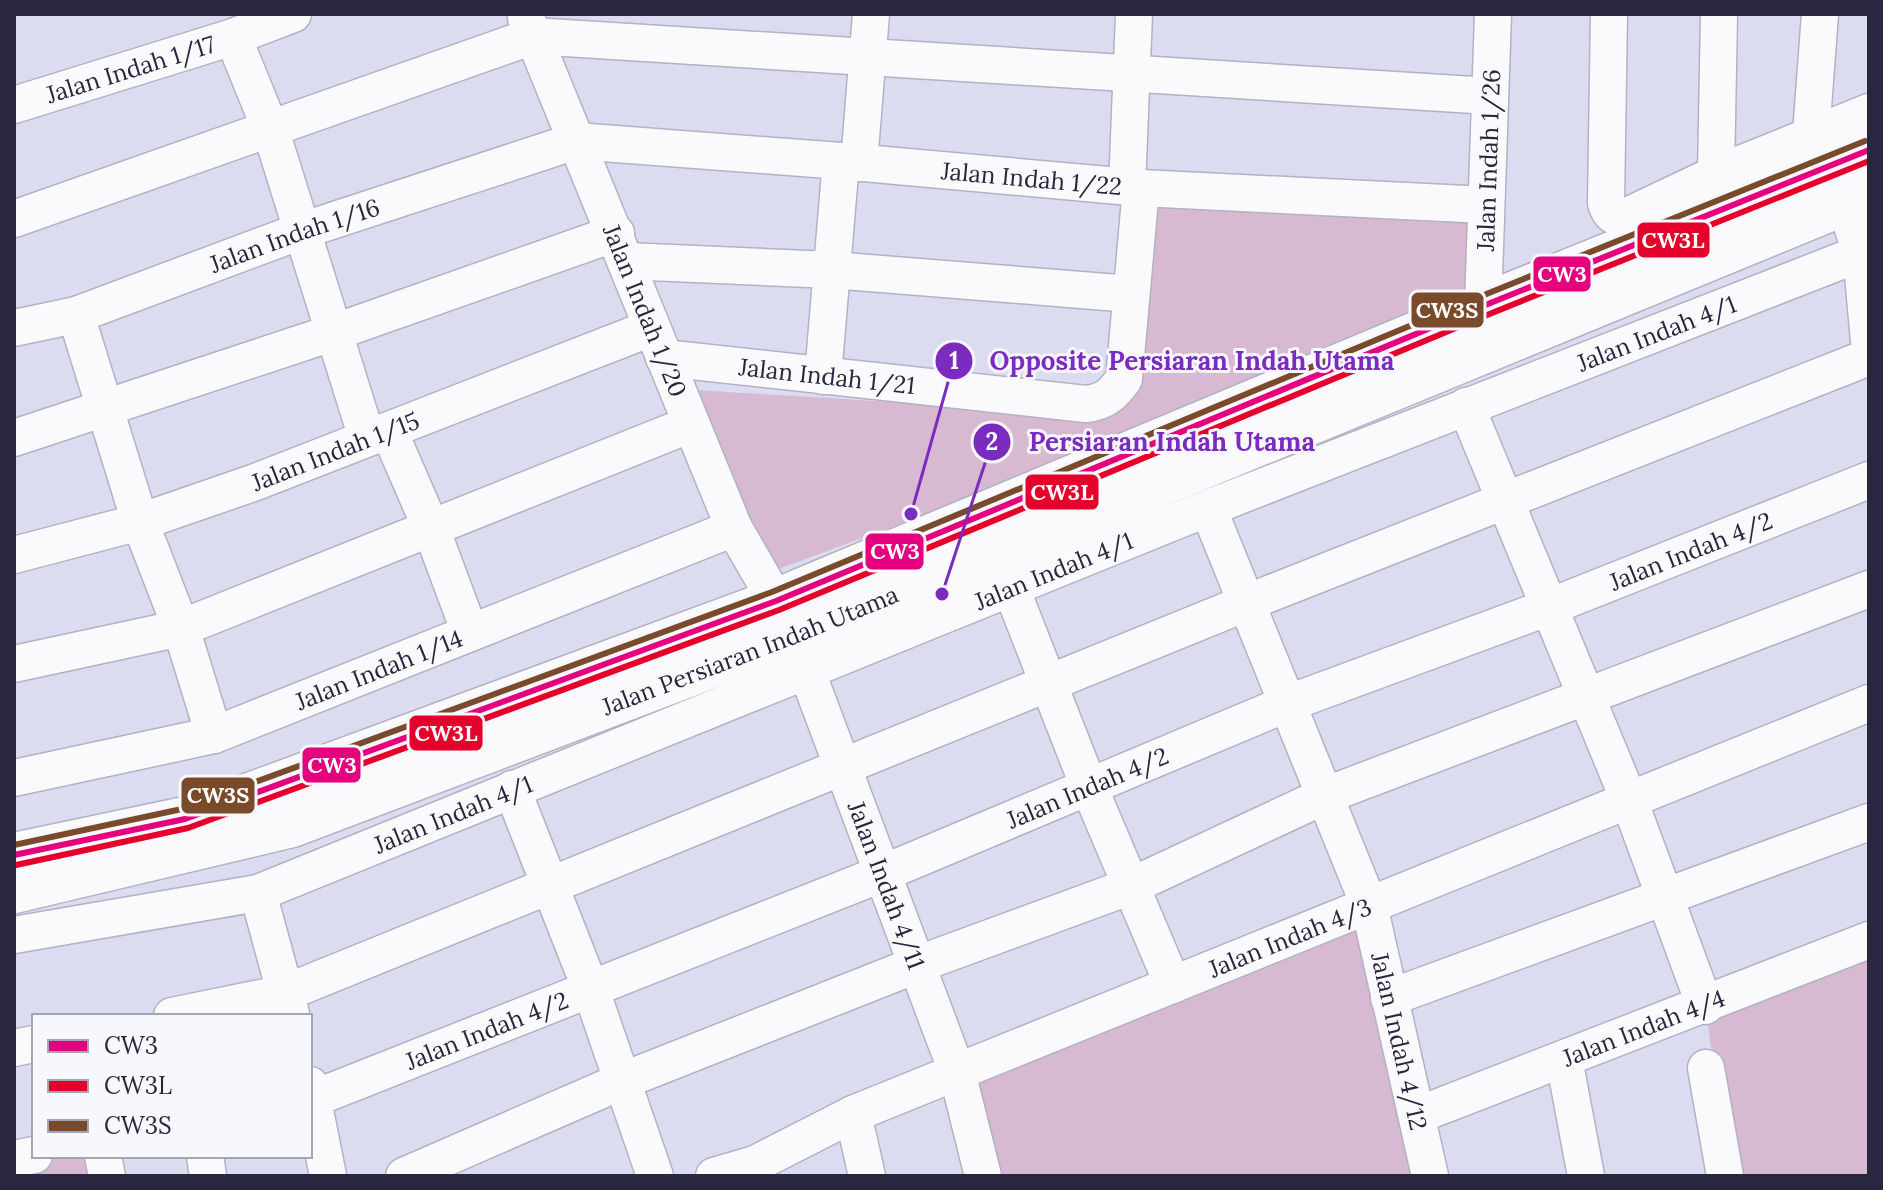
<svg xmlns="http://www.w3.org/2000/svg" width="1883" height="1190" viewBox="0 0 1883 1190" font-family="Lora,serif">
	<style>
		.green { fill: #d7b9d2 }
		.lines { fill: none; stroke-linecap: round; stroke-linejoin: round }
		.minor-casing { stroke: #b2b1c6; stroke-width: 39 }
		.major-casing { stroke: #b2b1c6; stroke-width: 47 }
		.minor { stroke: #fafafd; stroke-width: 36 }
		.major { stroke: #fafafd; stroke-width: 44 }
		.bus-1-casing { stroke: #f7f7fe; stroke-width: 12 }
		.bus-2-casing { stroke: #f7f7fe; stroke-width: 12 }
		.bus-3-casing { stroke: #f7f7fe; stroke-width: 12 }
		.bus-1 { stroke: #e5007d; stroke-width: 6 }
		.bus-2 { stroke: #e4002b; stroke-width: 6 }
		.bus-3 { stroke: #7a4b2a; stroke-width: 6 }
		.labels { text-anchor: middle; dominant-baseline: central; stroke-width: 6; stroke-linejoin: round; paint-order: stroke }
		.street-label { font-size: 24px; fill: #292740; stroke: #f7f7fe }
		.leader { fill: none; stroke: #7b2cbf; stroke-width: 3 }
		.callout-dot { fill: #7b2cbf; stroke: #f7f7fe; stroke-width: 3 }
		.mark-label { font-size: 24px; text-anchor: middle; font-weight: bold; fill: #fff }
		.callout-label { font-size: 26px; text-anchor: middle; font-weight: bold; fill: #7b2cbf; stroke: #f7f7fe; stroke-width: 6; stroke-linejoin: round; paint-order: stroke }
		.line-badge { stroke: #f7f7fe; stroke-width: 3 }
		.badge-label { font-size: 22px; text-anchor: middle; font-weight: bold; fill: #fff }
	</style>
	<rect width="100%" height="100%" fill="#dcdcf1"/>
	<g class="green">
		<polygon points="1149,197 1480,215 1477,303 1102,449 768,573 695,390 1086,414 1112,408"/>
		<polygon points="1358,925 1417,1176 990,1176 965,1076"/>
		<polygon points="1869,951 1869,1176 1730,1176 1705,1006"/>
		<polygon points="59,1156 98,1156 101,1176 14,1176 14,1164"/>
	</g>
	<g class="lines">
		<g class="minor-casing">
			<g id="minor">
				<path d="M1609,14l-3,189c3,10 6,14 17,15l93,-44 153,-62"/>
				<path id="s1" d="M526,18l208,510 42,73 31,71 150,400 26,104"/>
				<polyline points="233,37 270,128 367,438"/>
				<path id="s2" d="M14,105l219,-68 60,-23"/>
				<polyline points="1811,134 1820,14"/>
				<polyline points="859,163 871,14"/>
				<polyline points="1716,174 1719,14"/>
				<polyline points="1127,187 1134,14"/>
				<polyline points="1844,202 1861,253 1869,341"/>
				<polyline points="14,219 533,36 1490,96"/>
				<polyline points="626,261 832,270 1131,294"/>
				<path id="s3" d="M1483,306l10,-292"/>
				<polyline points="76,315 140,522 181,628 214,735"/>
				<path id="s4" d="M14,328l62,-13 225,-84 275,-90 265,20 300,27 345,17"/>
				<path id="s5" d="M664,358l422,46c19,-2 27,-10 38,-25l17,-191"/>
				<polyline points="823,376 841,161"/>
				<polyline points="1466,406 1629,800 1705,1006"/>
				<polyline points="389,431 431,528 470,633"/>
				<polyline points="14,438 335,332 616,233"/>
				<path id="s6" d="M1208,508l161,397 61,271"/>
				<path id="s7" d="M14,555l126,-33 113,-39 398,-155"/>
				<polyline points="1011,588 1089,787 1173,985"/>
				<polyline points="14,664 181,628 691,424"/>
				<path id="s8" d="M14,778l200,-43 520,-207"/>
				<polyline points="512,789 591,990 655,1176"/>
				<polyline points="258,893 291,1014"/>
				<path id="s9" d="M14,935l244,-42 950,-385 661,-258"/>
				<polyline points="1389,998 1869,822"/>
				<polyline points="172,1016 285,993 1246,603 1869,357"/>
				<polyline points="14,1048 34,1044"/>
				<polyline points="1564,1059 1586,1176"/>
				<polyline points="1706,1068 1725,1176"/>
				<polyline points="310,1085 328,1176"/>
				<path id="s10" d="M310,1100l571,-226 405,-170 263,-97 320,-127"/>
				<polyline points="853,1114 867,1176"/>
				<path id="s11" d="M1418,1115l451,-175"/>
				<polyline points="103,1156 107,1176"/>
				<polyline points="205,1156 208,1176"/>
				<polyline points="14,1159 34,1155"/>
				<polyline points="404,1176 622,1081 916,965 1131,886 1324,796 1869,589"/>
				<path id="s12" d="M714,1176l41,-12 98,-50 1016,-411"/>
			</g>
		</g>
		<g class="major-casing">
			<g id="major">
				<polyline points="14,855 185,819 776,601 1483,306 1869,150"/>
				<path id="s13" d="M14,891l278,-66 499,-189 1078,-443"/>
			</g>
		</g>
		<use href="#minor" class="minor"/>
		<use href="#major" class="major"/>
		<g class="bus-1-casing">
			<polyline id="bus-1" points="14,855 185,819 776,601 1483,306 1869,150"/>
		</g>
		<g class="bus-2-casing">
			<polyline id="bus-2" points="16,865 188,828 779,610 1487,315 1869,161"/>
		</g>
		<g class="bus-3-casing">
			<polyline id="bus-3" points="14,845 182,809 772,592 1479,297 1865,141"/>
		</g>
		<use href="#bus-1" class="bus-1"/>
		<use href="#bus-2" class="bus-2"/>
		<use href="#bus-3" class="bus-3"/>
	</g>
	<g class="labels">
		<g class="street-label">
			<text stroke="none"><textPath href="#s2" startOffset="122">Jalan Indah 1/17</textPath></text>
			<text stroke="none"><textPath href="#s3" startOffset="146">Jalan Indah 1/26</textPath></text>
			<text stroke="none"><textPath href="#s4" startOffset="1050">Jalan Indah 1/22</textPath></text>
			<text stroke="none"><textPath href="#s4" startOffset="296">Jalan Indah 1/16</textPath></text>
			<text stroke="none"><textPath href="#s1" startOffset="316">Jalan Indah 1/20</textPath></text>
			<text stroke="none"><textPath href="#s9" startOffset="1754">Jalan Indah 4/1</textPath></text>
			<text stroke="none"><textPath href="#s5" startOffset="164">Jalan Indah 1/21</textPath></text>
			<text stroke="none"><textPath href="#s7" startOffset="338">Jalan Indah 1/15</textPath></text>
			<text stroke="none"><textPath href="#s10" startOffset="1486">Jalan Indah 4/2</textPath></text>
			<text stroke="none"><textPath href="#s9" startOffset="1106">Jalan Indah 4/1</textPath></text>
			<text stroke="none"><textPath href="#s13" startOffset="776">Jalan Persiaran Indah Utama</textPath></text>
			<text stroke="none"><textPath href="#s8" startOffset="382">Jalan Indah 1/14</textPath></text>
			<text stroke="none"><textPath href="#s10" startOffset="838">Jalan Indah 4/2</textPath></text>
			<text stroke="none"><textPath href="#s9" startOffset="458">Jalan Indah 4/1</textPath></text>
			<text stroke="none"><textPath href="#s1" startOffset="940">Jalan Indah 4/11</textPath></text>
			<text stroke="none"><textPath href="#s12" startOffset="624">Jalan Indah 4/3</textPath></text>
			<text stroke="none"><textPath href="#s11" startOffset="242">Jalan Indah 4/4</textPath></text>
			<text stroke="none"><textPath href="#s10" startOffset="190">Jalan Indah 4/2</textPath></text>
			<text stroke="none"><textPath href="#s6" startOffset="568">Jalan Indah 4/12</textPath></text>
		</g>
	</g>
	<path class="leader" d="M911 514L954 361M942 594L992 442"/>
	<g class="callout-dot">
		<circle cx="911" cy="514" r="8"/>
		<circle cx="942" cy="594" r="8"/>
		<circle cx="954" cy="361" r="20"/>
		<circle cx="992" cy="442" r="20"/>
	</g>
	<g class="mark-label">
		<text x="954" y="369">1</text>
		<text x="992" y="450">2</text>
	</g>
	<g class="callout-label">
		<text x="1192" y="370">Opposite Persiaran Indah Utama</text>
		<text x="1172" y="451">Persiaran Indah Utama</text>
	</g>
	<g class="line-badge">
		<rect x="1636" y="221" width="75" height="38" rx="8" fill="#e4002b"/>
		<rect x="1532" y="255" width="60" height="38" rx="8" fill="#e5007d"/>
		<rect x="1410" y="291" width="75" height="38" rx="8" fill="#7a4b2a"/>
		<rect x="1024" y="473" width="76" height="38" rx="8" fill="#e4002b"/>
		<rect x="864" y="532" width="61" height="39" rx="8" fill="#e5007d"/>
		<rect x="408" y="714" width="76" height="38" rx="8" fill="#e4002b"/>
		<rect x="301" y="746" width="61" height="38" rx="8" fill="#e5007d"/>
		<rect x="180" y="776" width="76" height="39" rx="8" fill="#7a4b2a"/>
	</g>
	<g class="badge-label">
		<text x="1673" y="248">CW3L</text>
		<text x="1562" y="282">CW3</text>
		<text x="1447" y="318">CW3S</text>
		<text x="1062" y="500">CW3L</text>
		<text x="895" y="559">CW3</text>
		<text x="446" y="741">CW3L</text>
		<text x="332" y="773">CW3</text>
		<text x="218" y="803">CW3S</text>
	</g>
	<rect width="1883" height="1190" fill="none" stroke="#292740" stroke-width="32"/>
	<rect x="32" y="1014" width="280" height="144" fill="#f7f7fe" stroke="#a5a4b2" stroke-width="2"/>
	<rect x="48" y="1040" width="40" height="12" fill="#e5007d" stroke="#a5a4b2" stroke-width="2"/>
	<text x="104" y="1054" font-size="24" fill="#292740">CW3</text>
	<rect x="48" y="1080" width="40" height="12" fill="#e4002b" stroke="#a5a4b2" stroke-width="2"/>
	<text x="104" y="1094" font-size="24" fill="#292740">CW3L</text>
	<rect x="48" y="1120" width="40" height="12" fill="#7a4b2a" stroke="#a5a4b2" stroke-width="2"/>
	<text x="104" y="1134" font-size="24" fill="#292740">CW3S</text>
</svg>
